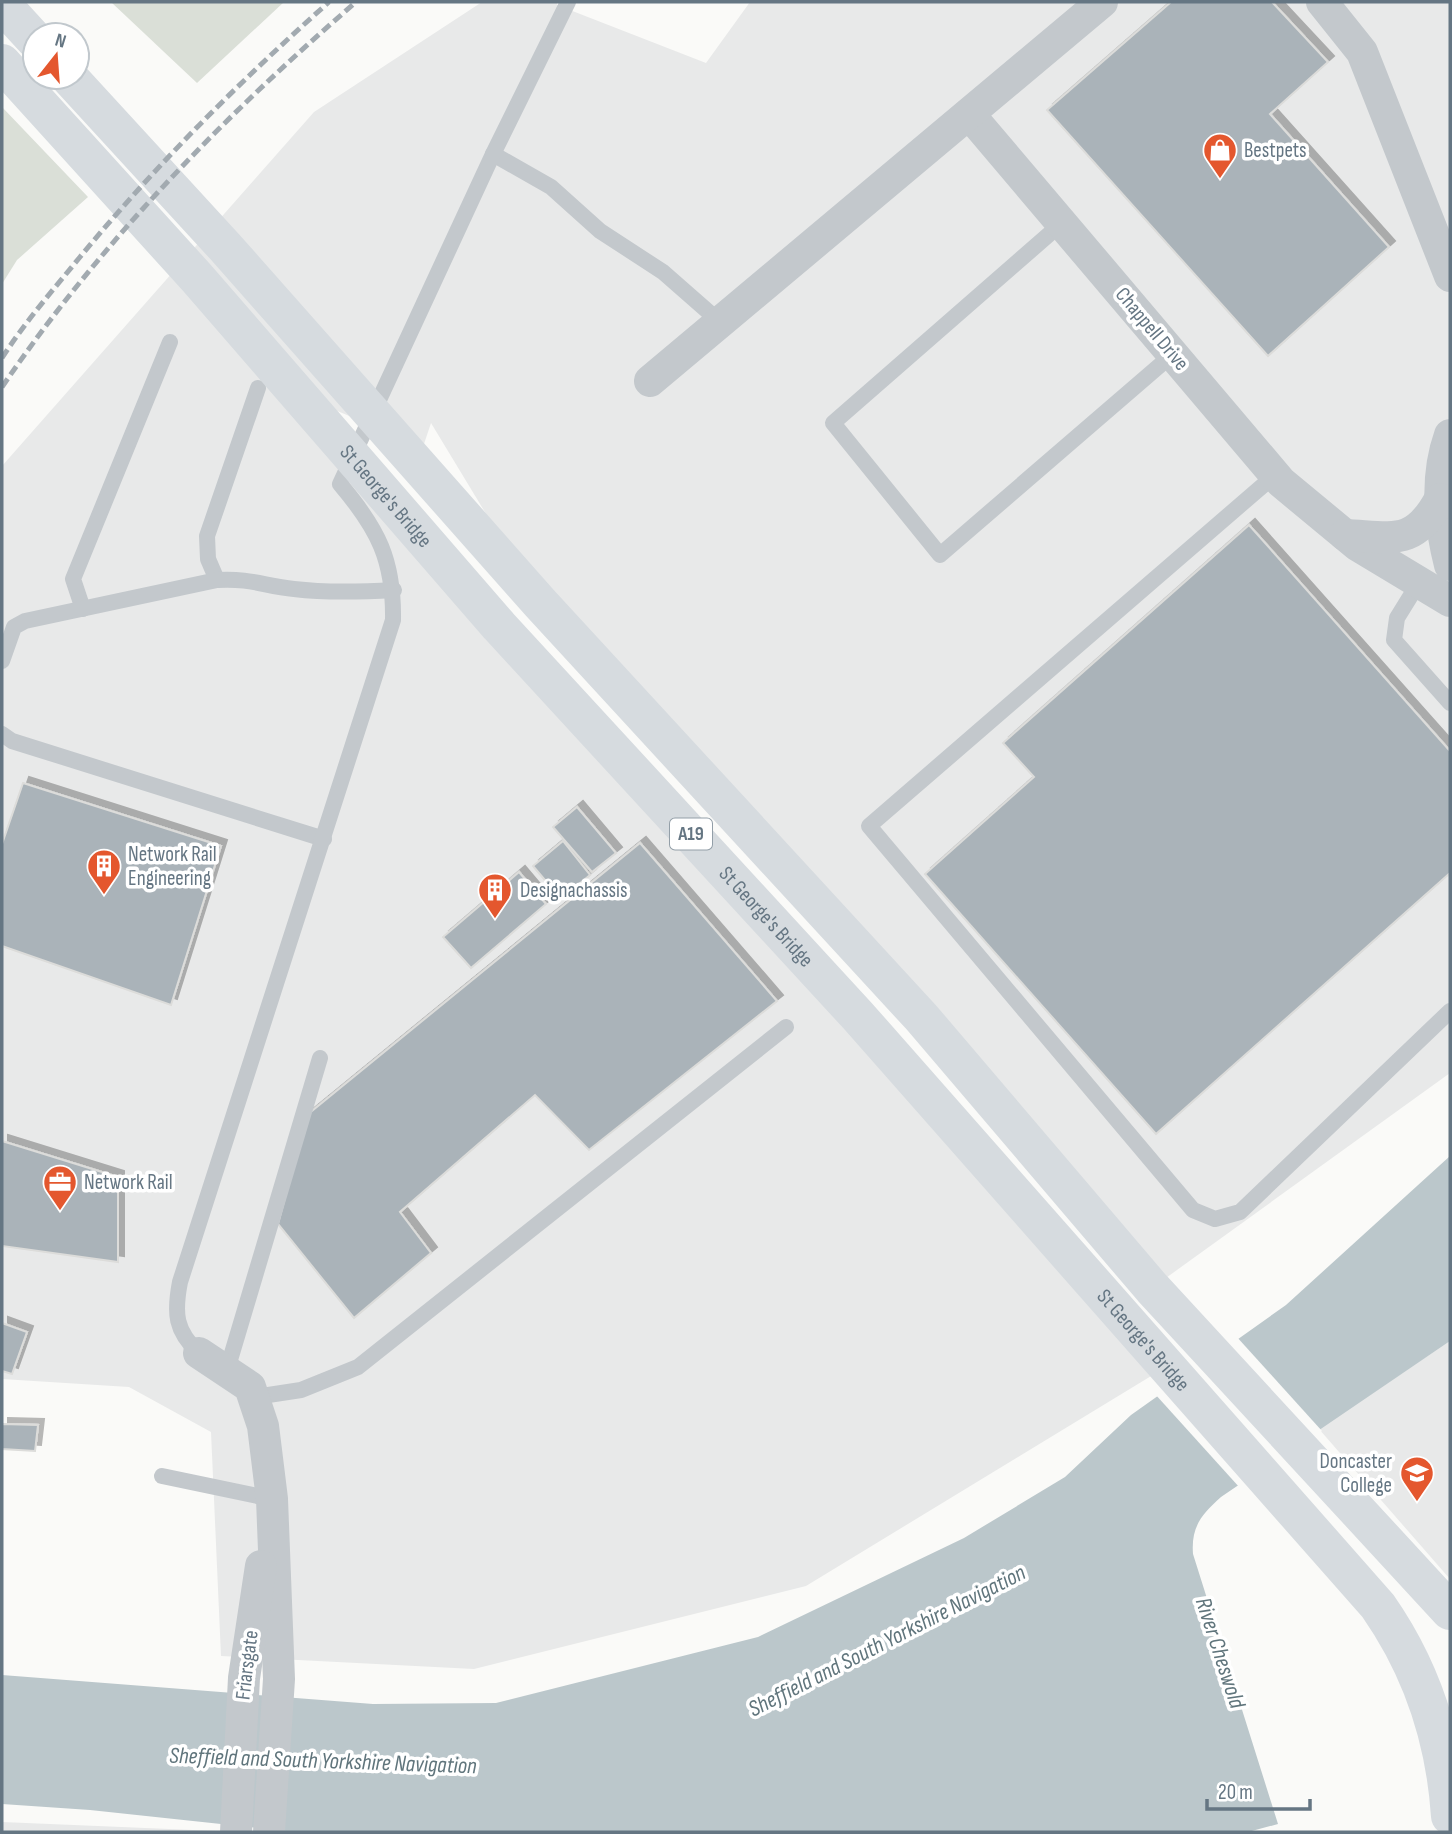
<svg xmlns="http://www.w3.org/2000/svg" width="1452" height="1834" viewBox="0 0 1452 1834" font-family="'Sofia Sans Condensed',sans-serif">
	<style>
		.built { fill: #e8e9e9 }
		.green { fill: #dadfd7 }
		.water { fill: #bbc7cb }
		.pier { fill: #fafaf8 }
		.building { fill: #aab3b9; stroke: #dcdcda; stroke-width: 2; filter: url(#shadow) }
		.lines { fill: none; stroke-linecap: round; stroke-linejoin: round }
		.lane { stroke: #c3c8cc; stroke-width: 16 }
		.street { stroke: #c3c8cc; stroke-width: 32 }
		.highway { stroke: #d6dbdf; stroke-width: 38 }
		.rail { stroke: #a2aab0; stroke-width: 5; stroke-dasharray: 10 5; stroke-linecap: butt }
		.labels { text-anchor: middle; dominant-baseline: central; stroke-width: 7; stroke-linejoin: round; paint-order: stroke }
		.shield { fill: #fff; stroke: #939fa8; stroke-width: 2 }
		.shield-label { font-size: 19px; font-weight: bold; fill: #657683 }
		.poi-label { font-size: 21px; fill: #657683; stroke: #fff; text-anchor: start }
		.street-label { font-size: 21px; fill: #657683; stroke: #fff }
		.water-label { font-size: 23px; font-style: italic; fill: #60757c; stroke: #fff }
	</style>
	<defs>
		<filter id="shadow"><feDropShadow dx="6" dy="-6" stdDeviation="0" flood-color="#0004"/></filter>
	</defs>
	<rect width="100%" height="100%" fill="#fafaf8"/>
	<g class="built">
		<polygon points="482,2 557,2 557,5 706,63 750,2 1450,2 1450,1073 1152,1288 540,603 431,423 423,447 316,402 1161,1370 806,1586 474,1669 221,1656 211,1432 129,1387 2,1379 2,466 314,112"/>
		<polygon points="1450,1341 1450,1579 1319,1429"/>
		<polygon points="2,1822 241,1832 2,1832"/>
	</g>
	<g class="green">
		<polygon points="111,2 284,2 197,83"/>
		<polygon points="2,107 88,197 17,260 2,284"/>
	</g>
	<path class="water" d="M1450,1156v185l-229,156c-20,18 -30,30 -28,57l85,270 -30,8h-953l-205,-22 -88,-6v-129l371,29 123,-1 262,-66 206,-99 101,-61 66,-62 155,-110z"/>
	<polygon class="pier" points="1236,1336 1322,1431 1240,1488 1155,1394"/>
	<g class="building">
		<polygon points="1171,2 1272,2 1328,62 1270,114 1389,247 1268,356 1047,110"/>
		<polygon points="1249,525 1450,751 1450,873 1156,1134 925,874 1034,777 1003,743"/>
		<polygon points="23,783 221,846 171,1005 2,946 2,844"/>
		<polygon points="577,807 616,853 592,872 553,827"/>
		<polygon points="563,841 590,875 561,899 533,866"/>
		<polygon points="640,843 777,1001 589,1150 535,1095 400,1212 431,1253 354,1318 278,1224 307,1115"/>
		<polygon points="519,872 546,904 471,968 443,937"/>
		<polygon points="2,1141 118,1177 118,1262 2,1246"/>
		<polygon points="2,1323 27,1332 12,1374 2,1371"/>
		<polygon points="2,1424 38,1425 35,1451 2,1449"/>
	</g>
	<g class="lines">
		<g class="lane">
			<polyline points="493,154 551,187 600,231 663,272 720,322"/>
			<polyline points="1062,223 833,423 940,555 1173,354"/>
			<polyline points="1275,475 869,826 1193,1210 1215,1219 1240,1212 1450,1011"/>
			<polyline points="217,580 208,559 207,536 258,388"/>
			<polyline points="1418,584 1397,618 1394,640 1450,703"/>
			<polyline points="83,609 73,579 170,342"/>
			<path d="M2,661l12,-34 11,-6 192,-41c34,-2 47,6 77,9 33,4 66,3 100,1"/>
			<polyline points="2,734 12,741 324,839"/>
			<path d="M199,1353c-24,-22 -25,-40 -19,-71l213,-662c1,-60 -15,-91 -53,-136l153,-330 75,-152"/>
			<polyline points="227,1370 320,1058"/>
			<polyline points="255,1397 301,1390 358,1367 786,1027"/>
			<polyline points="162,1476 272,1499"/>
		</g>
		<g class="street">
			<polyline points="1322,2 1362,52 1450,276"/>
			<polyline points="969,114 1281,482 1357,545 1450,601"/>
			<polyline points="650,381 1102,2"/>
			<path d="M1450,435c-15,42 -11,87 0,130"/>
			<path d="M1345,535c48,2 69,12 95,-36"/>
			<polyline points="199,1353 250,1387 263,1426 272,1499 279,1679 269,1832"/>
			<polyline points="236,1832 244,1678 261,1566"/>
		</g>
		<g class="highway">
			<polyline points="2,4 35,40"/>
			<path id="s1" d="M2,63l195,215 302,348 358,389 521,591c44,63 67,134 72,210"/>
			<polyline points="69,77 225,247 540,603 921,1017 1152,1288 1450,1611"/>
		</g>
		<g class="rail">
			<path d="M2,358c23,-36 51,-68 78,-101 76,-92 160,-176 249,-255"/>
			<path d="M2,387c98,-144 222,-271 354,-385"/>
		</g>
	</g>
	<defs>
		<g id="shop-pin" transform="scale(1.75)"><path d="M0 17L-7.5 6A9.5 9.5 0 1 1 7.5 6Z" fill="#e4572e" stroke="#fff"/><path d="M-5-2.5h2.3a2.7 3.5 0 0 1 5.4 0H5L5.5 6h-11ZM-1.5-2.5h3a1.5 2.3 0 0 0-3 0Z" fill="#fff"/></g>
		<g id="building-pin" transform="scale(1.75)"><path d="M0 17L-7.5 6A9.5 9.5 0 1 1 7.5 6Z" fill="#e4572e" stroke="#fff"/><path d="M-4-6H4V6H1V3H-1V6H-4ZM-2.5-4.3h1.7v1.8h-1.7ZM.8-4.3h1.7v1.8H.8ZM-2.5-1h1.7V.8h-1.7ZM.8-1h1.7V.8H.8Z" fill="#fff"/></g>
		<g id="office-pin" transform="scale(1.75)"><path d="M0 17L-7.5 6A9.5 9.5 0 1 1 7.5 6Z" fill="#e4572e" stroke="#fff"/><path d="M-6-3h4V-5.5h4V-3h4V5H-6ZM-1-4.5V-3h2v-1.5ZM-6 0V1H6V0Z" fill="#fff"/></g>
		<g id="university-pin" transform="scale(1.75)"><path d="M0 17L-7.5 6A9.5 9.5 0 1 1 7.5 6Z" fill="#e4572e" stroke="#fff"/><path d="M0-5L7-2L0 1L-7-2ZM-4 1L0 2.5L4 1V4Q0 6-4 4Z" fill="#fff"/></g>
	</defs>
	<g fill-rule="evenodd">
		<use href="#shop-pin" x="1220" y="150"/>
		<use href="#building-pin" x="104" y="866"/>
		<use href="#building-pin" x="495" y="890"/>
		<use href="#office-pin" x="60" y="1182"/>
		<use href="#university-pin" x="1417" y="1473"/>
	</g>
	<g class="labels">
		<rect class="shield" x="670" y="818.5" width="42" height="31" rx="5"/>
		<g class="shield-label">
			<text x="691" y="834">A19</text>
		</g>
		<g class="poi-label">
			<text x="1244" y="150">Bestpets</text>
			<text x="128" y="854">Network Rail<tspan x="128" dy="24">Engineering</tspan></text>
			<text x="520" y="890">Designachassis</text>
			<text x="84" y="1182">Network Rail</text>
			<text x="1392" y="1461" text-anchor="end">Doncaster<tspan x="1392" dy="24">College</tspan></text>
		</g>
		<g class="street-label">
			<text transform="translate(1152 329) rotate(50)">Chappell Drive</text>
			<text stroke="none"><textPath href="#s1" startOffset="579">St George's Bridge</textPath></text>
			<text stroke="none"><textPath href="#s1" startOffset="1146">St George's Bridge</textPath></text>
			<text stroke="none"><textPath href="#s1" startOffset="1713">St George's Bridge</textPath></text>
			<text transform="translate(247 1665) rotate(-83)">Friarsgate</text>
		</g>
		<g class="water-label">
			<text transform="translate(887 1641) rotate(-27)">Sheffield and South Yorkshire Navigation</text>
			<text transform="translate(1220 1653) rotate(72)">River Cheswold</text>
			<text transform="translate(323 1761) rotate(2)">Sheffield and South Yorkshire Navigation</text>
		</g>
	</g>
	<rect width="1452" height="1834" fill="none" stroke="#657683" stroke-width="7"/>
	<g transform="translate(56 56) rotate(17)"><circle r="33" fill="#ffffff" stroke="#c1c8cd" stroke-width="2"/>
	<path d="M0-5L12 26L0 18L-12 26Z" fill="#e4572e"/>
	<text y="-10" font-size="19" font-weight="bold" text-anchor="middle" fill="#657683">N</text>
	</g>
	<path d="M1207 1799v10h103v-10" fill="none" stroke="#657683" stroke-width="3.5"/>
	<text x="1218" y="1799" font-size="21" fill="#657683" stroke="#ffffff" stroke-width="5" paint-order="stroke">20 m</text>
</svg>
